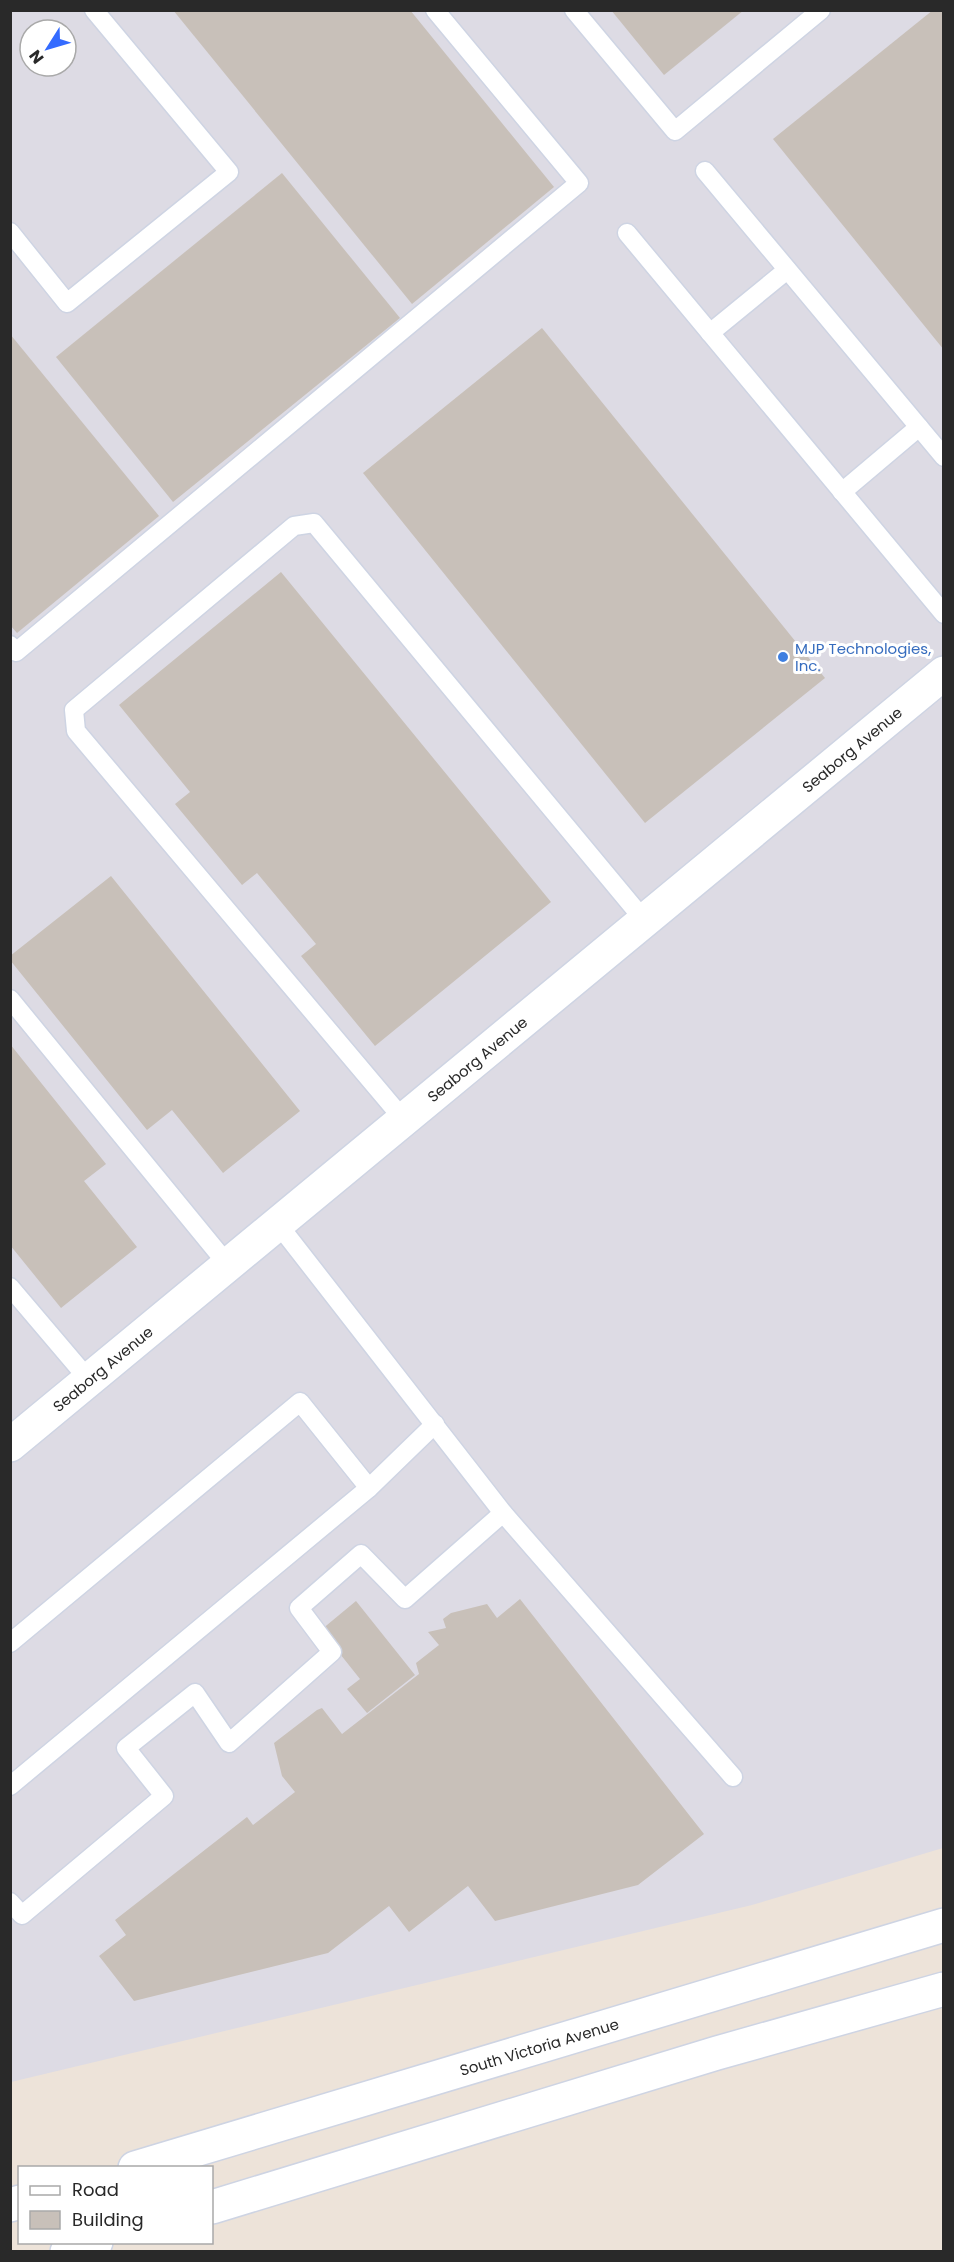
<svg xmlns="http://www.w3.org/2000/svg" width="954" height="2262" viewBox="0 0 954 2262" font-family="Poppins,sans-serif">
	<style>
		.industrial { fill: #dddbe4; fill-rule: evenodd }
		.building { fill: #c8c0b9 }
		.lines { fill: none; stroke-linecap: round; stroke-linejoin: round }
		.service-casing { stroke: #ced4e3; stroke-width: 21 }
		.minor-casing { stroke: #ced4e3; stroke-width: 36 }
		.secondary-casing { stroke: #ced4e3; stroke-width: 36 }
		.service { stroke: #fff; stroke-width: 18 }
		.minor { stroke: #fff; stroke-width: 33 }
		.secondary { stroke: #fff; stroke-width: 33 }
		.shop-dot { fill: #3f7fe0; stroke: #fff; stroke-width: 2 }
		.labels { text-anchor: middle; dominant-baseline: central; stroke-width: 6; stroke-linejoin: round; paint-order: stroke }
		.shop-label { font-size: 15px; fill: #366cbe; stroke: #fff; text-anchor: start }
		.street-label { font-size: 15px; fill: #292929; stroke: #fff }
	</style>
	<rect width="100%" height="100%" fill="#ede3d9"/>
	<path class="industrial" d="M10,11h934l-1,1837 -191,57 -741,177zM30,30h36v36h-36z"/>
	<g class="building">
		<polygon points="173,10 410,10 554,187 412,304"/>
		<polygon points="611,10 744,10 664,75"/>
		<polygon points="933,10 944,10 944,350 773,139"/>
		<polygon points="282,173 400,318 173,502 56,357"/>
		<polygon points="542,328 825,678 645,823 363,473"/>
		<polygon points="10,334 159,516 17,633 10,625"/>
		<polygon points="281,572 551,902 375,1046 301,956 316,944 257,873 242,885 175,804 190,792 119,705"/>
		<polygon points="111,876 300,1111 223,1173 172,1110 147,1130 10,960 10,956"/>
		<polygon points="10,1044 106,1164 84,1181 137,1247 61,1308 10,1245"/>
		<polygon points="520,1599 704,1834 638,1885 495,1921 468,1886 409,1932 389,1906 328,1953 134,2001 99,1956 126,1935 115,1920 247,1817 253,1825 295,1792 282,1776 274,1743 317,1710 322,1708 342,1734 419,1674 416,1663 439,1645 428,1632 446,1628 443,1619 451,1613 487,1604 497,1618"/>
		<polygon points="356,1601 415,1675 367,1713 347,1689 360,1679 321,1630"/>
	</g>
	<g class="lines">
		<g class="service-casing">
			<g id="service">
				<polyline points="574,10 675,131 821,10"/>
				<polyline points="705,171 944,457"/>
				<polyline points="10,232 67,303 229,172 94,10"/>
				<polyline points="627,233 944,614"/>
				<polyline points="710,333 787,270"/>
				<polyline points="842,492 919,427"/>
				<polyline points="10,645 16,652 579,183 435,10"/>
				<polyline points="10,999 228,1265"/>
				<polyline points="404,1120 76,731 74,710 294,526 314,523 644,920"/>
				<polyline points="278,1224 503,1513 733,1777"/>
				<polyline points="10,1287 89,1380"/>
				<polyline points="10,1643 300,1402 369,1488"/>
				<polyline points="10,1786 369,1488 435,1424"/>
				<polyline points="10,1902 22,1915 164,1796 126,1748 195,1693 229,1743 332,1652 299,1608 361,1554 405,1599 503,1513"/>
			</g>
		</g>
		<g class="minor-casing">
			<g id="minor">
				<path id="s1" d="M10,1445l934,-772"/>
			</g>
		</g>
		<g class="secondary-casing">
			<g id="secondary">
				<path id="s2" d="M135,2168l809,-243"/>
				<polyline points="10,2205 20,2202"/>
				<polyline points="212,2207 717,2053 944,1989"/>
				<polyline points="67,2252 96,2242"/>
			</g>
		</g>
		<use href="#service" class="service"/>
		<use href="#minor" class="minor"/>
		<use href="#secondary" class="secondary"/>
	</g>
	<circle class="shop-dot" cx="783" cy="657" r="6"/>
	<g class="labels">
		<g class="shop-label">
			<text x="795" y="648">MJP Technologies,<tspan x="795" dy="17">Inc.</tspan></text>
		</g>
		<g class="street-label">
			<text stroke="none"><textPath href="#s1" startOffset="1092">Seaborg Avenue</textPath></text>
			<text stroke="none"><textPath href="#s1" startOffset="606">Seaborg Avenue</textPath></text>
			<text stroke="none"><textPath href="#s1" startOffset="120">Seaborg Avenue</textPath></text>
			<text stroke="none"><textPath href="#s2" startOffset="422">South Victoria Avenue</textPath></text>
		</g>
	</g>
	<rect width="954" height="2262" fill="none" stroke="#292929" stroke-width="24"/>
	<rect x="18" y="2166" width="195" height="78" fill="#ffffff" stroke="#a9a9a9" stroke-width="1.5"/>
	<rect x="30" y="2186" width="30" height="9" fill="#ffffff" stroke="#a9a9a9" stroke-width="1.5"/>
	<text x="72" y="2196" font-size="18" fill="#292929">Road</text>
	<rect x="30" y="2211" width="30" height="18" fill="#c8c0b9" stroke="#a9a9a9" stroke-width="1.5"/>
	<text x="72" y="2226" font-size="18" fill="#292929">Building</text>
	<g transform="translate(48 48) rotate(233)"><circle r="28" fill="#ffffff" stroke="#a9a9a9" stroke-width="1.5"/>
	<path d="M0-4.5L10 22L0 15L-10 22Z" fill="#346bff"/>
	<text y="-9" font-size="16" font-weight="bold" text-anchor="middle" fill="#292929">N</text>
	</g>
</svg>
